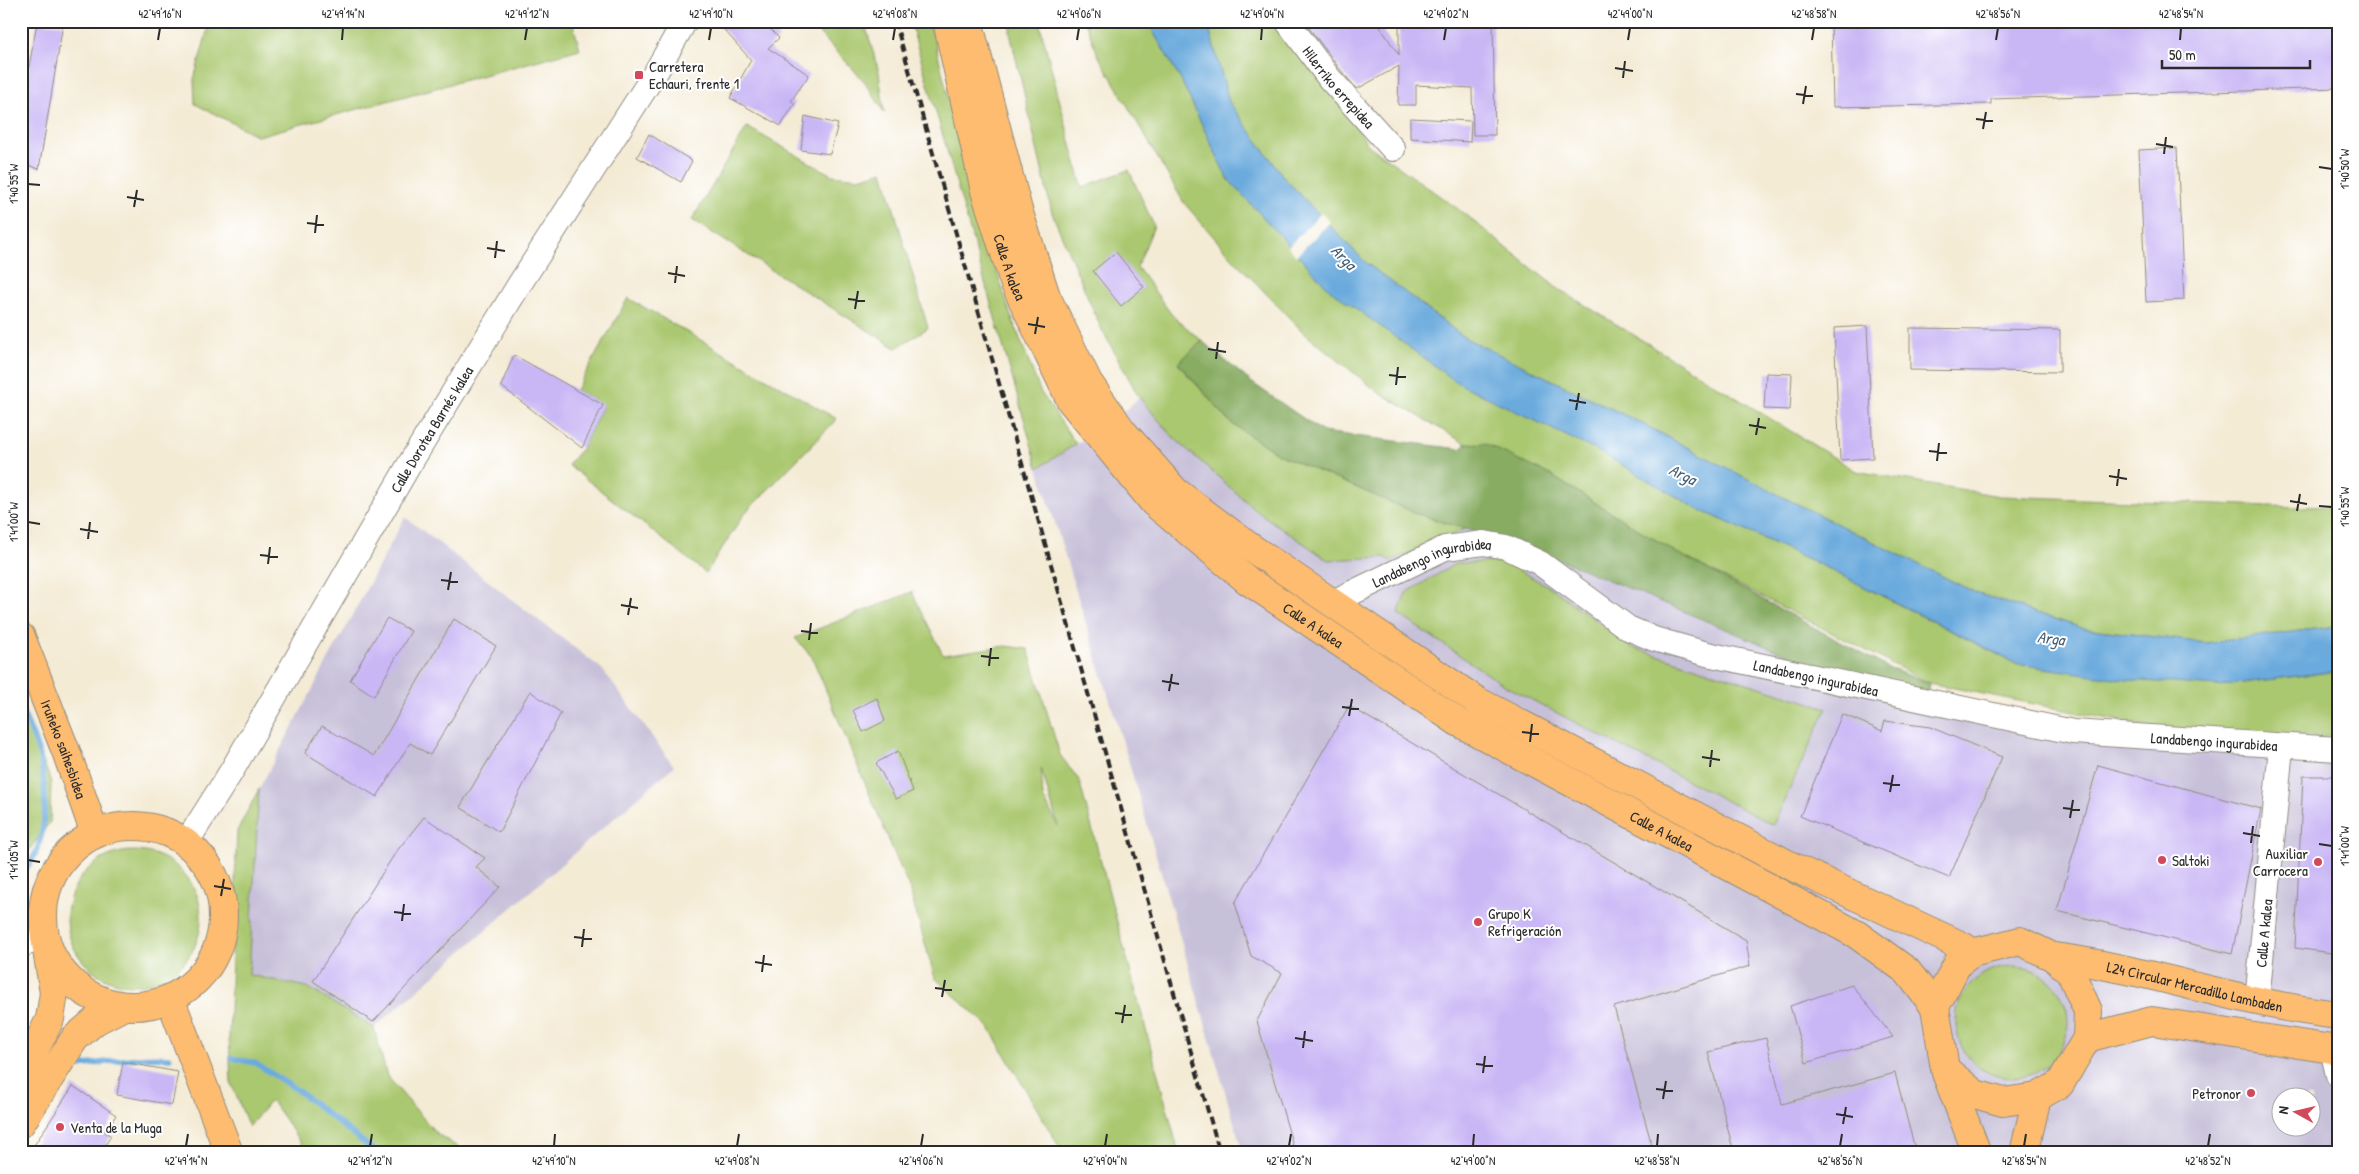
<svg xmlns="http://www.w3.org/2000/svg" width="2359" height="1174" viewBox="0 0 2359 1174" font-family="'Patrick Hand',sans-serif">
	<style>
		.industrial { fill: #c7c0d9; fill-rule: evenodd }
		.green { fill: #aac86f; stroke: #6a7a4d; fill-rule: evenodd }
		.forest { fill: #87ac62; stroke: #596c46 }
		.water { fill: #6aaadd; stroke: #4a6a84 }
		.pier { fill: #f4ebd5 }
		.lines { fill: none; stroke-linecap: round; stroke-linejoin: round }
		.stream { stroke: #6aaadd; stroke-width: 5.5 }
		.building { fill: #c9b7f5 }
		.minor-casing { stroke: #908b80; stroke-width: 26 }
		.major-casing { stroke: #908b80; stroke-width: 30 }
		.highway-casing { stroke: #908b80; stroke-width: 30 }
		.minor { stroke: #fff; stroke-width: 24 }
		.major { stroke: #fdbc70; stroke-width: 28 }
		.highway { stroke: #fdbc70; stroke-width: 28 }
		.rail { stroke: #2b2b2b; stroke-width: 4; stroke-dasharray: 8 4; stroke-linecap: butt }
		.ticks { fill: none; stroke: #2b2b2b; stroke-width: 2 }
		.poi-dot { fill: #d1495b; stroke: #fff; stroke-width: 2 }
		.labels { text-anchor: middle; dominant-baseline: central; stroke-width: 4; stroke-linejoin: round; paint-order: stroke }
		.poi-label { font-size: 15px; fill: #2b2b2b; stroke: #fff; text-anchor: start }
		.street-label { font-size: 15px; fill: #2b2b2b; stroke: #fff }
		.water-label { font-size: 16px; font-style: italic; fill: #445e72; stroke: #fff }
		.neatline { fill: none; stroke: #2b2b2b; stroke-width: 2 }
		.ticks-label { font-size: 12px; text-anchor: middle; fill: #2b2b2b }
	</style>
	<rect width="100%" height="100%" fill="#fff"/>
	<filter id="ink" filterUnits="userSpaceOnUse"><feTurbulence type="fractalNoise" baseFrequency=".02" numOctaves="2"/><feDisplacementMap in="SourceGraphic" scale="10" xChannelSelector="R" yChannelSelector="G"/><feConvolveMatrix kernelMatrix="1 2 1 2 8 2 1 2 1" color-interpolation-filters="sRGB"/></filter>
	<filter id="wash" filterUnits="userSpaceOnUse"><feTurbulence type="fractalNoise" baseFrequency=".0096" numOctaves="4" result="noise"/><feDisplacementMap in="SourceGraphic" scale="20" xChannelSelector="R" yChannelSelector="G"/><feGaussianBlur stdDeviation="1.12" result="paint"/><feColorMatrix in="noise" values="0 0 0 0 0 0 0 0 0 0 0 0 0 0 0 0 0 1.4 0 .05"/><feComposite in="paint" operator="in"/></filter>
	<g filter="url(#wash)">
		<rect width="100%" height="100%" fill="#f4ebd5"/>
		<g class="industrial">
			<path d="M1178,363l100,91 649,243 270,39 141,2v415h-1095l-116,-397 -89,-288 77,-49zM2282,1096h30v30h-30z"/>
			<polygon points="405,517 602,669 674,766 374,1028 307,987 249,975 259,789"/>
		</g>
		<g class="green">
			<polygon points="210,21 572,21 580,49 258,136 195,104 194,79"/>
			<polygon points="808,21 864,21 879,72 884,112 865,82"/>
			<polygon points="910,21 930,21 965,167 1010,313 1040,391 1076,444 1038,468"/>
			<polygon points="1011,21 1039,21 1082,187 1129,170 1154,226 1137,267 1172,315 1202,341 1178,364 1231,423 1278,454 1418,514 1465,529 1391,561 1385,557 1328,560 1258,512 1173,437 1139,397 1100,326 1052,213 1010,33"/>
			<polygon points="1085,21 1147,21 1182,82 1227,178 1607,456 1696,508 1817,563 2016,664 2218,686 2338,671 2338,737 2174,732 1929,683 1677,553 1550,475 1466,444 1378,392 1304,333 1233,259 1184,203 1098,55"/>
			<polygon points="1207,21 1287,21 1368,145 1458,209 1557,288 1856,471 1999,496 2297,507 2338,506 2338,626 2206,643 2082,628 1976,593 1767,489 1641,423 1465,338 1365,262 1285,179 1229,102"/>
			<polygon points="747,127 832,175 859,178 883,171 928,328 896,348 692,220"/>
			<polygon points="628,298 837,419 745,513 706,573 568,465 582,448 603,406 576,390"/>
			<polygon points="1504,562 1555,590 1631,647 1827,708 1773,825 1507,687 1398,614 1406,593 1457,563"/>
			<path d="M912,592l31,63 62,-9 23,3 32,106 19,25 100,373h-114l-8,-10 -69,-117 -53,-48 -26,-90 -97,-231 -17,-19zM1041,768l17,58 -15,-29z"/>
			<polygon points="21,702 51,782 50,822 24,857 21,864"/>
			<polygon points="259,789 249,975 307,987 374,1028 387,1076 436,1133 467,1153 308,1153 271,1100 249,1127 231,1083 229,1036 237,831"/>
			<circle cx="134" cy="918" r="67"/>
			<circle cx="2012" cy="1022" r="56"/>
		</g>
		<polygon class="forest" points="1202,341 1251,382 1323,432 1460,449 1466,444 1484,443 1550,475 1677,553 1889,668 1929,683 1927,701 1900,696 1797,659 1556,558 1418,514 1278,454 1231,423 1178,363"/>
		<polygon class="water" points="1147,21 1207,21 1229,102 1285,179 1365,262 1465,338 1641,423 1767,489 1976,593 2082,628 2206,643 2338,626 2338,671 2218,686 2127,680 2017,664 1817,563 1696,508 1607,456 1458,383 1329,289 1227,178 1182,82"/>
		<polygon class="pier" points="1321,213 1330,222 1296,256 1288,247"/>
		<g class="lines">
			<g class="stream">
				<path d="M21,708c7,17 17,36 20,54 6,36 8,84 -20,113"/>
				<polyline points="232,1058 255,1063 297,1090 377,1153"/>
				<path d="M79,1066c31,-4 60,-11 91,-8"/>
			</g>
		</g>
		<g id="blocks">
			<g class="building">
				<polygon points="716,21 762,21 779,38 768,48 809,75 791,101 795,103 781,126 730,98 751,60"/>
				<polygon points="1304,21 1376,21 1399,55 1399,21 1493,21 1495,135 1473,135 1472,88 1416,85 1416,105 1398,105 1399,66 1357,89 1340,69"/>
				<polygon points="1831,21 2338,21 2338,88 1991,99 1991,104 1833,107"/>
				<polygon points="37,23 63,24 39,169 21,163 21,110"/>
				<polygon points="805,116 838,124 830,154 801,150"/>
				<polygon points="1410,118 1471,121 1470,142 1410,138"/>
				<polygon points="649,134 692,161 681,182 637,157"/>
				<polygon points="2177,148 2184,300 2146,302 2139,150"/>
				<polygon points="1116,252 1144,287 1121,306 1093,271"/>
				<polygon points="1867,326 1873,458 1840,460 1834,328"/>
				<polygon points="1910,328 2060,330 2060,372 1910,370"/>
				<polygon points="514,355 603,405 582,448 501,386"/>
				<polygon points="1766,373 1792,374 1790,410 1764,409"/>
				<polygon points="387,618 411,631 374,696 350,680"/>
				<polygon points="454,619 496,646 430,755 410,743 377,797 305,753 322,726 374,756"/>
				<polygon points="530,691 561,713 499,832 460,807"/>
				<polygon points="877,698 885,721 863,732 853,710"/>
				<polygon points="1349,706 1746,940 1750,966 1614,1007 1654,1153 1295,1153 1257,1021 1282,973 1251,956 1235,903"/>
				<polygon points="1842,714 1882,731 1885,721 1930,727 2002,757 1949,878 1800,816"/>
				<polygon points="898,751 913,791 896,799 876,763"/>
				<polygon points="2098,765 2261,809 2232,954 2057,911"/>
				<polygon points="2303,776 2338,776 2338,954 2295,948"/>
				<polygon points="424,817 485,858 476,867 500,887 373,1022 313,981 396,852"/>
				<polygon points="1852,985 1893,1037 1806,1063 1790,1006"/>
				<polygon points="1766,1038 1782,1104 1895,1073 1916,1153 1734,1153 1708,1052"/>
				<polygon points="123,1062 178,1072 172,1105 117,1095"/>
				<polygon points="73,1086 116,1115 105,1132 111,1136 100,1153 90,1146 86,1153 29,1153"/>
			</g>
		</g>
	</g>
	<g filter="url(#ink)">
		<use href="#blocks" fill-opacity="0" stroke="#908b80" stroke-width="1"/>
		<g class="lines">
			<g class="minor-casing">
				<g id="minor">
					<path id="s1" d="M1287,21l42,57 64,71"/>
					<path id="s2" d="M1333,602l112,-54 39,-5 22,4 34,16 88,65 26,11 53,15 366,78 265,17"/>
					<path id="s3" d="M186,843l45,-71 178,-307 110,-180 138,-215 28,-49"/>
					<polyline points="21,945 45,937"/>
					<path id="s4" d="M2257,1002l24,-255"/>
					<polyline points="2332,1049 2338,1075"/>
				</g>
			</g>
			<g class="major-casing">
				<g id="major">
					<path id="s5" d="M947,21l38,170 29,91 57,119 83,102 93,77 211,142 398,212 51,37 28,36"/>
					<polyline points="968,21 1018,210 1046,296 1088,382 1123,432 1175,491 1247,545 1477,701 1791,866 1964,947 1972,953"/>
					<polygon points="2020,941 2053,957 2070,971 2088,1011 2087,1038 2060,1084 2037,1097 2003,1102 1975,1094 1945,1069 1935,1007 1958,963 1972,953"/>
					<path id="s6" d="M2053,957c96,12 188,47 285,58"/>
					<polyline points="2087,1038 2152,1021 2338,1050"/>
					<polyline points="1946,1073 1977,1153"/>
					<polyline points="21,1078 50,1019 54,993 45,937"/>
					<polyline points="21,1123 75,1038 95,1021 124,1006"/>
					<polyline points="2024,1153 2037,1097"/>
				</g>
			</g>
			<g class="highway-casing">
				<g id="highway">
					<path id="s7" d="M21,637l46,117 28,80"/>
					<circle cx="133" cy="916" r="90"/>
					<polyline points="170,998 229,1153"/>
				</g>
			</g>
			<use href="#minor" class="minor"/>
			<use href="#major" class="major"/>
			<use href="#highway" class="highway"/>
			<polyline class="rail" points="895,21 1220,1153"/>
		</g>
	</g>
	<path class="ticks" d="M158,40l2,-12M342,40l1,-12M525,40l2,-12M709,40l2,-12M893,40l2,-12M1077,40l2,-12M1261,40l1,-12M1444,40l2,-12M1628,40l2,-12M1812,40l2,-12M1996,40l2,-12M2180,40l1,-12M1615,68l18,3M1623,78l2,-17M1796,94l17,2M1803,104l3,-18M1976,119l17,2M1983,129l3,-17M2156,144l17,3M2164,154l2,-17M2319,167l13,2M28,184l12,1M127,197l17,3M134,207l3,-17M307,223l17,2M315,233l2,-18M487,248l18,3M495,258l2,-17M668,273l17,3M675,283l2,-17M848,299l17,2M855,309l3,-18M1028,324l17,3M1035,334l3,-17M1208,349l18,3M1216,359l2,-17M1389,375l17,2M1396,385l2,-18M1569,400l17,3M1576,410l3,-17M1749,425l17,3M1756,435l3,-17M1929,451l18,2M1937,461l2,-18M2109,476l18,3M2117,486l2,-17M2290,501l17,3M2319,506l13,1M2297,511l3,-17M28,522l12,2M80,529l18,3M88,539l2,-17M260,555l18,2M268,564l2,-17M441,580l17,2M448,590l3,-18M621,605l17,3M628,615l3,-17M801,631l17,2M809,640l2,-17M981,656l18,2M989,666l2,-18M1162,681l17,3M1169,691l3,-17M1342,707l17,2M1349,716l3,-17M1522,732l17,2M1530,742l2,-18M1702,757l18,3M1710,767l2,-17M1883,783l17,2M1890,792l3,-17M2063,808l17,2M2070,818l3,-18M2243,833l17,3M2251,843l2,-17M2319,844l13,2M28,860l12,2M214,886l17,3M221,896l3,-17M394,912l17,2M402,921l2,-17M574,937l18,2M582,947l2,-18M755,962l17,3M762,972l2,-17M935,988l17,2M942,997l3,-17M1115,1013l17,2M1122,1023l3,-18M1295,1038l18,3M1303,1048l2,-17M1476,1064l17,2M1483,1073l2,-17M1656,1089l17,2M1663,1099l3,-18M1836,1114l17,3M1843,1124l3,-17M186,1146l2,-12M370,1146l2,-12M554,1146l1,-12M737,1146l2,-12M921,1146l2,-12M1105,1146l2,-12M1289,1146l2,-12M1473,1146l1,-12M1657,1146l1,-12M1840,1146l2,-12M2024,1146l2,-12M2208,1146l2,-12"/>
	<g class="poi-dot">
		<rect x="634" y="70" width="10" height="10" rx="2.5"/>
		<circle cx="2162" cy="860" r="5"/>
		<circle cx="2318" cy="862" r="5"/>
		<circle cx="1478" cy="922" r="5"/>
		<circle cx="2251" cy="1093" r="5"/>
		<circle cx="60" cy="1127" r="5"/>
	</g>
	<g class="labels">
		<g class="poi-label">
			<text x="649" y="66">Carretera<tspan x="649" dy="17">Echauri, frente 1</tspan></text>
			<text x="2308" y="853" text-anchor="end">Auxiliar<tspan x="2308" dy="17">Carrocera</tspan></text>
			<text x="2172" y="860">Saltoki</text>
			<text x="1488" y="913">Grupo K<tspan x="1488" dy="17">Refrigeración</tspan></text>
			<text x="2241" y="1093" text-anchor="end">Petronor</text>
			<text x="70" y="1127">Venta de la Muga</text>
		</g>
		<g class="street-label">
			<text stroke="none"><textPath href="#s1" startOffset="84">Hilerriko errepidea</textPath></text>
			<text stroke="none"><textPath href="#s5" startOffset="254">Calle A kalea</textPath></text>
			<text stroke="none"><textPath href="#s3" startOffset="481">Calle Dorotea Barnés kalea</textPath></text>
			<text stroke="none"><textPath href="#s2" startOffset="108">Landabengo ingurabidea</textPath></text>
			<text stroke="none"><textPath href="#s5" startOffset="734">Calle A kalea</textPath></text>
			<text stroke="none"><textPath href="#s2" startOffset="528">Landabengo ingurabidea</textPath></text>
			<text stroke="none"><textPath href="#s2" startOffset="932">Landabengo ingurabidea</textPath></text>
			<text stroke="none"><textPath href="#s7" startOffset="120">Iruñeko saihesbidea</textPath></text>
			<text stroke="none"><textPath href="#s5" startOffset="1139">Calle A kalea</textPath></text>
			<text stroke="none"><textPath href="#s4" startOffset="69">Calle A kalea</textPath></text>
			<text stroke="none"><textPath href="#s6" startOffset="145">L24 Circular Mercadillo Lambaden</textPath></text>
		</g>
		<g class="water-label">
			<text transform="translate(1344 257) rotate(45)">Arga</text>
			<text transform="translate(1683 474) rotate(26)">Arga</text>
			<text transform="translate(2051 638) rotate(7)">Arga</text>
		</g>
	</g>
	<rect width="2359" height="1174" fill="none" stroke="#fff" stroke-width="55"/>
	<g transform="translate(2296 1112) rotate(278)"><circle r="24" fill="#ffffff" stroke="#aaaaaa"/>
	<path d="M0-4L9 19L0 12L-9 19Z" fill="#d1495b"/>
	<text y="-8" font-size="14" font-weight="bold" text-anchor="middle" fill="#2b2b2b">N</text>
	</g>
	<path d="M2162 60v8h148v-8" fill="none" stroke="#2b2b2b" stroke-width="2.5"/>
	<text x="2169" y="60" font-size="15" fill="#2b2b2b" stroke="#ffffff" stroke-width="4" paint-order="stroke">50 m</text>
	<rect x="28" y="28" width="2304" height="1118" class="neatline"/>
	<g class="ticks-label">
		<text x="160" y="18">42°49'16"N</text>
		<text x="343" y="18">42°49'14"N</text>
		<text x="527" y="18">42°49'12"N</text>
		<text x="711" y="18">42°49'10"N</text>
		<text x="895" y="18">42°49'08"N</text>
		<text x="1079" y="18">42°49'06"N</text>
		<text x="1262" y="18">42°49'04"N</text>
		<text x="1446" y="18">42°49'02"N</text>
		<text x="1630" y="18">42°49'00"N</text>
		<text x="1814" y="18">42°48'58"N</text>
		<text x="1998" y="18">42°48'56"N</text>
		<text x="2181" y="18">42°48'54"N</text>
		<text transform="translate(2345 169) rotate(-90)" y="4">1°40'50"W</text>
		<text transform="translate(14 184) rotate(-90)" y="4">1°40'55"W</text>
		<text transform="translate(2345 507) rotate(-90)" y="4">1°40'55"W</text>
		<text transform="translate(14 522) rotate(-90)" y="4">1°41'00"W</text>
		<text transform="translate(2345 846) rotate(-90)" y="4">1°41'00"W</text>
		<text transform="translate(14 860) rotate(-90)" y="4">1°41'05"W</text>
		<text x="186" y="1165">42°49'14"N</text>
		<text x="370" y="1165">42°49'12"N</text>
		<text x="554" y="1165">42°49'10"N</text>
		<text x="737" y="1165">42°49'08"N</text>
		<text x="921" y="1165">42°49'06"N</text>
		<text x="1105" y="1165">42°49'04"N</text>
		<text x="1289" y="1165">42°49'02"N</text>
		<text x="1473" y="1165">42°49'00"N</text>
		<text x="1657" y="1165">42°48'58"N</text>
		<text x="1840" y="1165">42°48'56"N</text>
		<text x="2024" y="1165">42°48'54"N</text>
		<text x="2208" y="1165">42°48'52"N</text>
	</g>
</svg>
